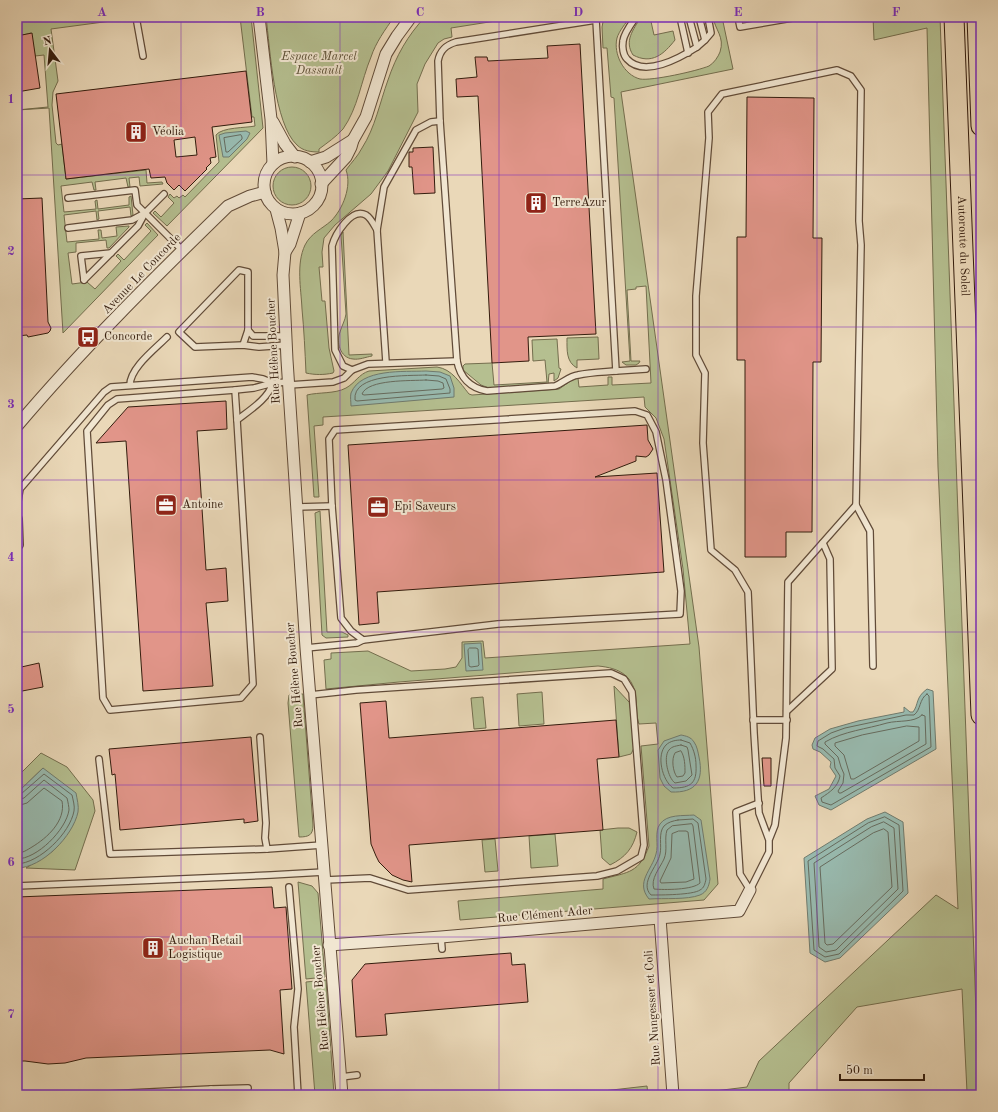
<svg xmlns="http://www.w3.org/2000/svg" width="998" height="1112" viewBox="0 0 998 1112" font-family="'Old Standard TT',serif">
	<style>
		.green { fill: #b5bf90; stroke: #746e4e }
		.water { fill: #98baaf; stroke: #707b6e }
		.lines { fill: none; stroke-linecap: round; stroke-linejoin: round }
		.shore { stroke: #666b5e; stroke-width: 1 }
		.building { fill: #e19589; stroke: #331c0d; fill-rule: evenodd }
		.service-casing { stroke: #614b38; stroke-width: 8 }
		.minor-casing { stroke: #614b38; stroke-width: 13 }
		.motorway-casing { stroke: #331c0d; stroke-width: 21 }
		.service { stroke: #f1e6d1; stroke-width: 5.5 }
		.minor { stroke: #f1e6d1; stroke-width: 11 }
		.motorway { stroke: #ead8b8; stroke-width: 19 }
		.grid { fill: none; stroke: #7b2cbf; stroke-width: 1; stroke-opacity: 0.55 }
		.labels { text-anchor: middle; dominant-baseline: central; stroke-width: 4; stroke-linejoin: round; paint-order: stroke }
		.park-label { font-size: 12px; font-style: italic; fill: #5a4d34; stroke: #f1e6d1 }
		.poi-label { font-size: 12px; fill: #331c0d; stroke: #f1e6d1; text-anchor: start }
		.street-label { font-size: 12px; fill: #331c0d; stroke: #f1e6d1 }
		.neatline { fill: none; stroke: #7b2cbf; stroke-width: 1.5 }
		.grid-label { font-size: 13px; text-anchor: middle; font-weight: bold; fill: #7b2cbf }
	</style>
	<rect width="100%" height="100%" fill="#ead8b8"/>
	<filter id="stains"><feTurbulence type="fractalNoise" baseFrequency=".005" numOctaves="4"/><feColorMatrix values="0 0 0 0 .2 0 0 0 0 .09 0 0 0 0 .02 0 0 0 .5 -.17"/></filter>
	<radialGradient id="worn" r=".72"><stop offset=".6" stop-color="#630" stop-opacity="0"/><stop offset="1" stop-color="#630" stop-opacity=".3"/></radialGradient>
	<g class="green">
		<polygon points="17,17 126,17 126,19 51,29 58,81 53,92 52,105 56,143 58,145 62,144 66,179 146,170 147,183 162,182 163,184 140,186 139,177 129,178 130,187 128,187 126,178 95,182 96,190 94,190 92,182 61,186 64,212 96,209 95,201 97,200 98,209 129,205 129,197 131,196 133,215 131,216 130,207 98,211 99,219 97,220 96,211 64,215 67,242 99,239 98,230 101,230 102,238 117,236 116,227 129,226 129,227 109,248 107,248 106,240 76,243 76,252 68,253 72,284 87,282 95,289 121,261 116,256 118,254 124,260 151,231 145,225 147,223 158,235 63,333 49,108 17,110 48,107 44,55 35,56 31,33 23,35 17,30"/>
		<path d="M240,17h11l12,111 -96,98 -14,-13 2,-2 6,6 13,-14 -6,-6 2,-3 4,4 3,-2 2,2 4,-3 2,2 34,-35 -3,-27c6,-8 30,-7 39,-9l-1,-9h-2z"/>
		<path d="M266,17h128c-9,13 -18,25 -23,40 -10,24 -13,51 -28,72 -7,8 -16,14 -24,20v3c-8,0 -16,-1 -22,-7 -23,-21 -27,-97 -31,-128z"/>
		<path d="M425,17h96l-70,11 1,9 -8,2 -6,4 -13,21 -8,20 1,28 -30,59 -17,23 -36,31 -11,13 -2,14 1,15h-4l3,34h3l4,47 5,23 -1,2c-9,2 -18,2 -27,0 -1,-22 -2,-43 -4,-64 -1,-21 -6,-45 3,-64 6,-12 17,-16 26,-24 12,-12 21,-35 15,-51 5,-7 12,-14 16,-22 13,-20 18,-46 26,-68 8,-24 20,-45 37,-63z"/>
		<path d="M604,17h26c-4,6 -11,14 -13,21 -4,16 7,37 23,41 12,2 57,-8 69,-13 5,-3 9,-9 11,-14 5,-15 -5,-22 -7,-35h9l11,52 -112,23 78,555 19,237 -14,16 -244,20 -2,-19 145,-12v-10c26,-7 36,-6 46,-33l-8,-100 17,-2 -2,-21 -17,1c-3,-8 -2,-17 -3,-25 -2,-23 -16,-31 -38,-33l-199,16 -73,7 -2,-29 7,-1v-6l37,-2 43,20 34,-2 11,-2 6,-9v-16l21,-1 2,17 205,-14 -7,-75 -19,-130 -8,-21 -11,-11 -1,-10 -321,20v8l-9,1 5,71h-5l-7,-102c12,-3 28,-1 39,-7 9,-5 13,-14 23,-17l68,-4c15,2 23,16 32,27l3,1 87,-6 13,-9 6,-2 1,9 29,-2v-8h4v8l39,-2 -5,-97 -10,1v2l-9,1 4,71h9l-1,2 -3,2h-10l-4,-3 8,-1 -16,-263 -3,-1 -4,-49h-4l-1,-21z"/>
		<path d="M641,17h9l4,18 19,-4 2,9c-11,14 -23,25 -42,15 -9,-14 0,-25 8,-38z"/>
		<polygon points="873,17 940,17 979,1095 945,1095 967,1092 962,989 857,1007 789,1083 789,1095 682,1095 747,1087 759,1061 936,895 958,909 938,467 927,28 874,40"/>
		<circle cx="292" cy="186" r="19"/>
		<path d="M343,232l6,123 23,-1v2c-6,1 -13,4 -19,3 -13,-1 -17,-17 -13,-27 2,-7 5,-11 6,-18l-5,-79z"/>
		<path d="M598,337l1,22 -22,1v8c-11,-6 -10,-18 -10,-30z"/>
		<polygon points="557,339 559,368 561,369 558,378 554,381 554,373 549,374 548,384 489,388 481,385 463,370 463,366 465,364 492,363 494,385 547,382 545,360 533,361 532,340"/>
		<polygon points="320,511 327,632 342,632 348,635 348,637 326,638 322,635 315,513"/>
		<polygon points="614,686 630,703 634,748 631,754 619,757"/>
		<polygon points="542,692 544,724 519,726 517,694"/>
		<path d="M303,694l10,131c0,10 -4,12 -14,12l-11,-134 1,-8z"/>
		<polygon points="483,697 486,728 474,729 471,698"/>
		<polygon points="41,753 67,767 93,800 95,811 75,870 26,868 53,851 43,768 17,793 17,777"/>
		<path d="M618,828h11l8,4c-4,16 -11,25 -27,33l-8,-7 -2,-28z"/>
		<polygon points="555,834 558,866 531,868 529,836"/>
		<polygon points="495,839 498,871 485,872 482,840"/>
		<polygon points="298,882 312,886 318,893 325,977 306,979"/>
		<polygon points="326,980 334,1095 315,1095 306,982"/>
		<polygon points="647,1086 648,1095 568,1095"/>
	</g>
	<g class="water">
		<polygon points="246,131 250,133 247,139 229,157 223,157 219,135 225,133"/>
		<path d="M426,371l14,1 10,4 4,12v9l-103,9c0,-4 -1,-9 0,-13 10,-25 53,-21 75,-22z"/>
		<polygon points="481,643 483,670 466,671 464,644"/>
		<path d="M927,689l6,2 3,58 -105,61 -12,-5 -4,-9 14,-7 7,-13 -6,-9 1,-5 -11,-10 -7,-3 -1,-4 3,-7 15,-9 28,-8 46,-9v-5l6,5h3c6,-8 2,-14 14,-23z"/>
		<path d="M681,735c5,1 10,2 13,7 3,4 4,10 5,15 5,24 -3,36 -28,35l-7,-6 -4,-8 -2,-28 6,-9z"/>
		<path d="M43,768l33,25c1,6 3,13 2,19 -5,24 -36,56 -61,56v-75z"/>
		<polygon points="885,812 903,822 908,893 840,958 825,962 810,953 804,858 867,819"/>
		<path d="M694,815l7,5 9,59c-1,7 -3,13 -10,16 -13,5 -36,3 -51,4 -14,-17 3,-29 7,-45 3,-9 -2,-22 4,-30 7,-10 23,-8 34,-9z"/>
	</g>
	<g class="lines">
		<g class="shore">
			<polygon points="241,135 242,137 242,139 228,152 226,152 224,138"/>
			<path d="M426,375l13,1 7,3 4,10v4l-93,8 -2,-1c-3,-27 54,-24 71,-25z"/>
			<path d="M426,380l12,1 5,2 1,5 -2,1 -78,6 -2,-1c6,-15 49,-13 64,-14z"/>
			<polygon points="470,648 476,648 478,649 479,665 478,666 471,667 469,666 468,650"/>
			<path d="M927,694l2,2 2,51 -100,58 -9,-3 -1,-4c9,-6 17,-11 19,-22l-5,-8 -1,-9 -11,-10 -6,-3 1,-5 13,-8 14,-5 61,-13h8c7,-5 5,-16 13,-21z"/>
			<path d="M922,715l3,1 1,28 -85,49h-2l-1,-2 5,-8 1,-9 -3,-7 -3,-10 -13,-13v-2c19,-11 42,-13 62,-19 12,-3 27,0 35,-8z"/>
			<polygon points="907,726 919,727 919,741 854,779 851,779 844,755 835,746 835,743 862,735"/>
			<path d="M681,740l9,3c4,7 6,15 6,22 1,18 -5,23 -23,23 -11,-8 -17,-33 -7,-43 4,-4 10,-5 15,-5z"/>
			<path d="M681,745l6,2 1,3 4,25 -6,6 -11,2c-7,-5 -12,-26 -6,-33 3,-4 8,-4 12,-5z"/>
			<path d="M681,751c4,6 4,15 4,22l-2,3 -6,1c-4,-5 -6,-18 -2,-24z"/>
			<path d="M17,795l4,-1 23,-20 28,21c1,5 3,11 2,16 -4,22 -34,52 -57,53"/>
			<path d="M17,800l7,-2 20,-18 23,18c1,4 2,9 2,12 -3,20 -32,49 -52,49"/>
			<path d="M17,806l10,-3 17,-15 18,13c4,20 -15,37 -30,46 -5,3 -9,6 -15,6"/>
			<polygon points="885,817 899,825 903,891 839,954 825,957 814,950 808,861 868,823"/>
			<path d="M678,820l15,-1 5,4 8,56c-1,5 -2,9 -6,11 -7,5 -39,5 -49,5 -12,-12 7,-29 9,-41 2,-8 -2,-21 4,-28 4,-4 9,-5 14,-6z"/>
			<polygon points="884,822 894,828 898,889 836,950 826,952 819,947 814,863 871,827"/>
			<path d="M692,824l1,2 7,57c-7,7 -36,7 -46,6 -4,-10 6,-21 10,-30 4,-9 0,-20 3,-29l5,-4z"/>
			<polygon points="884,829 888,832 892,887 833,944 827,945 825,943 820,867 873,833"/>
			<polygon points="679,831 686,831 688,832 694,879 686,882 661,883 660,881 671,858 672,834"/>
		</g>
	</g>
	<g class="building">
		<polygon points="32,33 40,88 17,92 17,36"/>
		<polygon points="580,44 596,334 528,337 529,361 492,363 478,96 457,97 456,79 477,77 475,57 487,57 488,61 548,58 547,46"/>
		<path d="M246,71l6,51 -40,5 4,30 -6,1 1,5 -5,5 1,1 -22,22 -6,-6 -5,5 -7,-7 -2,-6 -14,1 -2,-9 -83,10 -10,-85zM195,137l2,18 -21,2 -2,-17z"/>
		<polygon points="747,97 814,98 813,238 822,238 821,362 813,362 812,532 786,532 786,557 745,557 745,360 737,360 737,237 746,237"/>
		<polygon points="433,147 435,193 414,194 412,167 409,167 409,152 413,152 413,148"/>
		<polygon points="42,198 48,322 51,328 50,331 48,333 28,337 27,335 17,336 17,199"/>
		<polygon points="226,401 227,429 197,431 206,570 226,568 228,601 206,603 213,686 143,691 126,441 96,443 128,407"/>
		<polygon points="647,425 648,440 653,449 649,455 646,457 636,456 636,461 595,477 657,473 664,572 377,592 379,623 359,625 348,445"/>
		<polygon points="39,663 43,687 17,692 17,668"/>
		<polygon points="386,701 389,738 616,720 619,757 597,759 603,830 409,845 412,882 403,880 392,875 379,862 376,856 371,844 360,703"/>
		<polygon points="251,737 258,821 244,823 244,819 120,830 115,774 112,775 109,749"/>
		<polygon points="762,758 771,758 771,786 764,786"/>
		<polygon points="272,887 274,908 286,907 292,989 280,990 284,1054 270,1050 86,1058 65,1063 48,1064 25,1061 17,1061 17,897"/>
		<polygon points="511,953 512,965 525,964 528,1002 385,1014 387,1035 356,1037 352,980 365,964"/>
	</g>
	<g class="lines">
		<g class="service-casing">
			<g id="service">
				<polyline points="136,17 143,56"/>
				<path d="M636,17c-5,7 -12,16 -13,24 -1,6 0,14 4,18 17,19 53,-1 70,-12l-8,-30"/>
				<polyline points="680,17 688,53"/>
				<polyline points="738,17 740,27 798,17"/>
				<path d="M596,20l20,351c-12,1 -26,1 -38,4 -9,1 -15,8 -23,11l-68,5c-17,-3 -27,-14 -30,-30l-17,-240 -2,-60c2,-11 8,-16 18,-19z"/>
				<polyline points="705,40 711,33 708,17"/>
				<polyline points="697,47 705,40 699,17"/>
				<polyline points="68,198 135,190 137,205 182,250"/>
				<polyline points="68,228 132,220 145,213"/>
				<polyline points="84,280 138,226 145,213 164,194"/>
				<polyline points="84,280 81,256 111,253"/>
				<polyline points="286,336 253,336 248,330 248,272 239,270 179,332 195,347 243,345 259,347 287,345"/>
				<polyline points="243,345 248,330"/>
				<polyline points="386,362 377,230 384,187 416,130 431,122 440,121"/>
				<path d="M352,370l-9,-4 -8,-16 -3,-104c3,-11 19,-39 34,-31 5,3 8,10 11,15"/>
				<polyline points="616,371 646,369"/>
				<path d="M273,383c-5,16 -23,27 -36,37l16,264 -12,14 -131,12 -7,-12 -16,-267 21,-26 9,-6 118,-9 19,-2z"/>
				<path d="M130,385c0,-17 25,-36 37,-48"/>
				<polyline points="289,385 333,382 344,378 352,370 368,364 457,361"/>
				<polyline points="235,390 237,420"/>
				<polygon points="635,411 647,415 656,432 666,480 681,591 680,614 498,624 363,640 351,631 341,618 332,506 329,439 335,430"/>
				<polyline points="856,505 870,531 873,666"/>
				<polyline points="17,507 20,489 104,392 111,387 252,377 263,379 273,383 289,382"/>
				<polyline points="297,507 332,506"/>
				<polyline points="17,513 19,519 20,545 17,549"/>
				<polyline points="306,648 357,643 363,640"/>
				<polyline points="310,695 356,690 611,673 624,679 632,692 644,845 641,857 617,871 597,876 408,890 370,878 325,880"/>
				<polyline points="787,711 832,669 830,559 823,543"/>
				<polyline points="753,720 787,720"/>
				<polyline points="260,737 266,823 265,838 267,849"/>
				<polyline points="99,759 110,854 267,849 322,845"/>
				<polyline points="17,886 271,875 324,872"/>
				<polyline points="289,887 298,989 294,1027 298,1095"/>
				<polyline points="750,890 769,852 769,840 775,825 786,738 788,582 856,505 861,245 859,221 861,90 851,76 837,70 722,94 708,112 709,138 696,296 696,355 705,373 703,443 711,550 735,570 748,592 754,733 759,813 769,840"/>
				<polyline points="750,890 740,874 736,812 759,803"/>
				<polyline points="441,937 442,949"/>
				<polyline points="341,1077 357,1075"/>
				<polyline points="211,1089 248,1088"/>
				<polyline points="88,1095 211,1089 211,1095"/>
			</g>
		</g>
		<g class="minor-casing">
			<g id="minor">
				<polyline points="259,17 271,119 273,164"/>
				<polyline points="273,122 285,144 295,157"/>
				<circle cx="293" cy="185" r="29"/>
				<polyline points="310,162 326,157 353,140"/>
				<polyline points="321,184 346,157 351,147 353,140 366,117 386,54 397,36 411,17"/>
				<polyline points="276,209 281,228 285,252 283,275 287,360 306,648 342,1095"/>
				<polyline points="285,252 290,244 300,213"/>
				<path d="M17,426c65,-77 139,-150 211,-220l22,-10 15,-4"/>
				<polyline points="660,918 673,1095"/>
				<polyline points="329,945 441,937 739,911 750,890"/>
			</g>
		</g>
		<g class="motorway-casing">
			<g id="motorway">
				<path id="s1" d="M954,17l27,698"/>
				<polyline points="977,17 981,126"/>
			</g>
		</g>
		<use href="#service" class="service"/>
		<use href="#minor" class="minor"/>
		<use href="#motorway" class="motorway"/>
	</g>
	<path class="grid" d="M181,17v1078M340,17v1078M499,17v1078M658,17v1078M817,17v1078M17,175h964M17,327h964M17,480h964M17,632h964M17,785h964M17,937h964"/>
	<defs>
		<g id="building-square" transform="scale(1.15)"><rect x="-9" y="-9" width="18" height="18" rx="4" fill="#8f2418" stroke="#f1e6d1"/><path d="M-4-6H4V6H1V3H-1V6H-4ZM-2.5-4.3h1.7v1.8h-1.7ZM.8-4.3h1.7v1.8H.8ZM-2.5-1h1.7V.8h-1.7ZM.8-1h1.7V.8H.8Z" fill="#fff"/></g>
		<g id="bus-square" transform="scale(1.15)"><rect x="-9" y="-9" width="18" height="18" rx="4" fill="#8f2418" stroke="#f1e6d1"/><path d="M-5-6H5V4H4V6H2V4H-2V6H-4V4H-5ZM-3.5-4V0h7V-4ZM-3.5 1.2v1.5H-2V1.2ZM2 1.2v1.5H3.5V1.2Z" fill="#fff"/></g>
		<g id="office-square" transform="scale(1.15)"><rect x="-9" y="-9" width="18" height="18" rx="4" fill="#8f2418" stroke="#f1e6d1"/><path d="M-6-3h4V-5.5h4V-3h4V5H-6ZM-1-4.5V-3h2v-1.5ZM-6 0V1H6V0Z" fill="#fff"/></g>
	</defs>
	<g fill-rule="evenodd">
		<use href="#building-square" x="136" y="132"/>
		<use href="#building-square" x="536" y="203"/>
		<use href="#bus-square" x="88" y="337"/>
		<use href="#office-square" x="166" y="505"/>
		<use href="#office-square" x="378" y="507"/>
		<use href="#building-square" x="153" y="948"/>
	</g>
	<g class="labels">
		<g class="park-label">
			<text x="319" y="57">Espace Marcel<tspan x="319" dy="14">Dassault</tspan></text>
		</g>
		<g class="poi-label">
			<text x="152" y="132">Véolia</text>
			<text x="552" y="203">TerreAzur</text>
			<text x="104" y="337">Concorde</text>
			<text x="182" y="505">Antoine</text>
			<text x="394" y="507">Epi Saveurs</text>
			<text x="168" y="941">Auchan Retail<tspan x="168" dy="14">Logistique</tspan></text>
		</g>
		<g class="street-label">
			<text stroke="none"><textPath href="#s1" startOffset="229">Autoroute du Soleil</textPath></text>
			<text transform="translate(142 274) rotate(-46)">Avenue Le Concorde</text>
			<text transform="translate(274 351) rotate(-93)">Rue Hélène Boucher</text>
			<text transform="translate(295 675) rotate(-95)">Rue Hélène Boucher</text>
			<text transform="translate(545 915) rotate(-5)">Rue Clément Ader</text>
			<text transform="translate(321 998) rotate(-95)">Rue Hélène Boucher</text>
			<text transform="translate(653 1008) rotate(-94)">Rue Nungesser et Coli</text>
		</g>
	</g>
	<rect width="998" height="1112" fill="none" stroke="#ead8b8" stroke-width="44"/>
	<g transform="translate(50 50) rotate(344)" stroke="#f1e6d1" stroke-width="3" paint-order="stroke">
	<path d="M0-3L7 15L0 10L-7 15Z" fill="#331c0d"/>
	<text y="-6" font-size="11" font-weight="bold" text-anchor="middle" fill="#331c0d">N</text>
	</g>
	<path d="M840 1074v6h84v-6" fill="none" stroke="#331c0d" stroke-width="2"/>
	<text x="846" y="1074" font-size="12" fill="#331c0d" stroke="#f1e6d1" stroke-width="3" paint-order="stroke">50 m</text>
	<rect x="22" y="22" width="954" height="1068" class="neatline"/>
	<g class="grid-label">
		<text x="102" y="16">A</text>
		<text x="260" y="16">B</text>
		<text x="420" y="16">C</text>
		<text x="578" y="16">D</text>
		<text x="738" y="16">E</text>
		<text x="896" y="16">F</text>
		<text x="11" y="103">1</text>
		<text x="11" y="255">2</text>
		<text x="11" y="408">3</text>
		<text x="11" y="561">4</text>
		<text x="11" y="713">5</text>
		<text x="11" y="866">6</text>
		<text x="11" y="1018">7</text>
	</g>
	<rect width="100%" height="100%" filter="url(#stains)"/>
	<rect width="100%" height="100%" fill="url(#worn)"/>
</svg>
